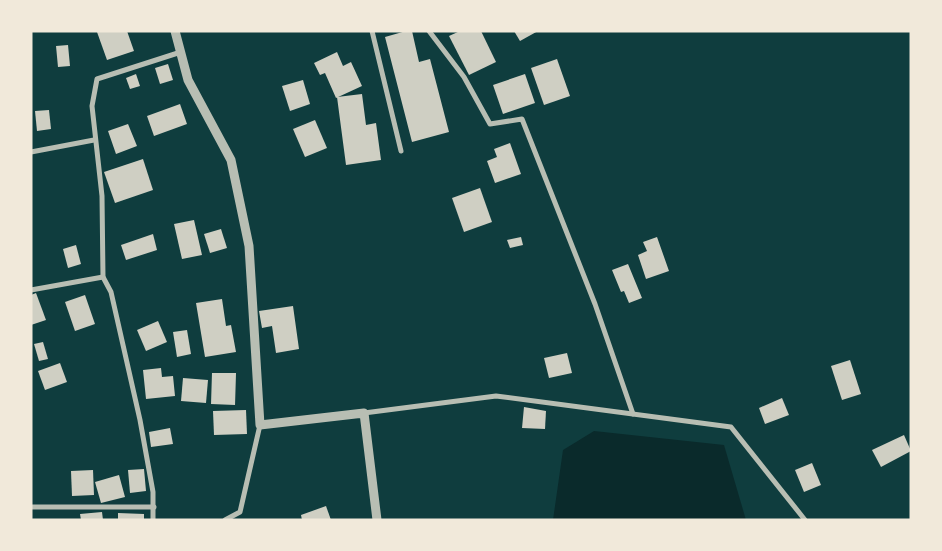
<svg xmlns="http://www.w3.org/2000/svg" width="942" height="551" viewBox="0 0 942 551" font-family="Figtree,sans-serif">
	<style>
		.water { fill: #0a2a2b }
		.building { fill: #cfcfc3 }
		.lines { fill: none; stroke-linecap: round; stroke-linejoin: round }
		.minor { stroke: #b8beb3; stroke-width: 5 }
		.tertiary { stroke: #b8beb3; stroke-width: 9 }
	</style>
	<rect width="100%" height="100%" fill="#0f3d3e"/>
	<polygon class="water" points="594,431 724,445 746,520 553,520 563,450"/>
	<g class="building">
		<polygon points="127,31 134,51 107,60 97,32"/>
		<polygon points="406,31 412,31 419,62 430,59 449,132 412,142 385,37"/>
		<polygon points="460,31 481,31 496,62 469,75 449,36"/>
		<polygon points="514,31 538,31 520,41"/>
		<polygon points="68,45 70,66 58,67 56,46"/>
		<polygon points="337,52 343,66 351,62 362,86 336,98 325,73 320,75 314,63"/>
		<polygon points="557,59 570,96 544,105 531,68"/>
		<polygon points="168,64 173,80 160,84 155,68"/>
		<polygon points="136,74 140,86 130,89 126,78"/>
		<polygon points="525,74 535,103 503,114 493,85"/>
		<polygon points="303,80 310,104 290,111 282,86"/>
		<polygon points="362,94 366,125 376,123 381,160 346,165 337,97"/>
		<polygon points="180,104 187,124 154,136 147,116"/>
		<polygon points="49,110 51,129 37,131 35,111"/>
		<polygon points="315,120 327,148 305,157 293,129"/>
		<polygon points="128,124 137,146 116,154 108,131"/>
		<polygon points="510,143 521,174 495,183 487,161 497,157 494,149"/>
		<polygon points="143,159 153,190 115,203 104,172"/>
		<polygon points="480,188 492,222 464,232 452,198"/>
		<polygon points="194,220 202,255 182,259 174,224"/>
		<polygon points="221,229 227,248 210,253 204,234"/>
		<polygon points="153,234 157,250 126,260 121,245"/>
		<polygon points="521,237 523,245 510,248 507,240"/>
		<polygon points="657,237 669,271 646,279 638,255 647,251 643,242"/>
		<polygon points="76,245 81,264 68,268 63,249"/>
		<polygon points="628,264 642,298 629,303 624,291 621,292 612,270"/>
		<polygon points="36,293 46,320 31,325 31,295"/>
		<polygon points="85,295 95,324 75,331 65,302"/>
		<polygon points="222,299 226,326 231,325 236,352 205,357 196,303"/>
		<polygon points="293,306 299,349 276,353 272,326 262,328 259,311"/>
		<polygon points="158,321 167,342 146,351 137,330"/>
		<polygon points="187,330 191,354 177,357 173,332"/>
		<polygon points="43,342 48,359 39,361 34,344"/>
		<polygon points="567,353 572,373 549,378 544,358"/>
		<polygon points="850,360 861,394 842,400 831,366"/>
		<polygon points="60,363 67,382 45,390 38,371"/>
		<polygon points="161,368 162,377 173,376 175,396 146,399 143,370"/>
		<polygon points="212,373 236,373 235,405 211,404"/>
		<polygon points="183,378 208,380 206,403 181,401"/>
		<polygon points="782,398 789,415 765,424 759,408"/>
		<polygon points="524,407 546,411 545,429 522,428"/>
		<polygon points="246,410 247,434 214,435 213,411"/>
		<polygon points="170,428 173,444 151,447 149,432"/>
		<polygon points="904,435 911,451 881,467 872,450"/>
		<polygon points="812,463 821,485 804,492 795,470"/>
		<polygon points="144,469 146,491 130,493 128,470"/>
		<polygon points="93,470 94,495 72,496 71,471"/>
		<polygon points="119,475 125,497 101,503 95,482"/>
		<polygon points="326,506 331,520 302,520 301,515"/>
		<polygon points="102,512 103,520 81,520 80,514"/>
		<polygon points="118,513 144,514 144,520 118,520"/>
	</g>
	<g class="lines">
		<g class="minor">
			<polyline points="372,31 401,151"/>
			<polyline points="429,31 464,77 490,124 522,119 595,304 633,414"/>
			<polyline points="31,152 94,140"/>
			<polyline points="31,290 103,277"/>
			<polyline points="364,413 496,396 731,427 805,520"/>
			<polyline points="31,507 154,507"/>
			<polyline points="153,520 153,492 140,420 111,292 103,277 102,196 92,106 97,79 181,52"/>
			<polyline points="225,520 240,512 260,425"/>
		</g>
		<polyline class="tertiary" points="175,31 188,80 231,160 249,246 260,425 364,413 377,520"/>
	</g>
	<rect width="942" height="551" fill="none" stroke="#f1e9da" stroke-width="65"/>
</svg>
